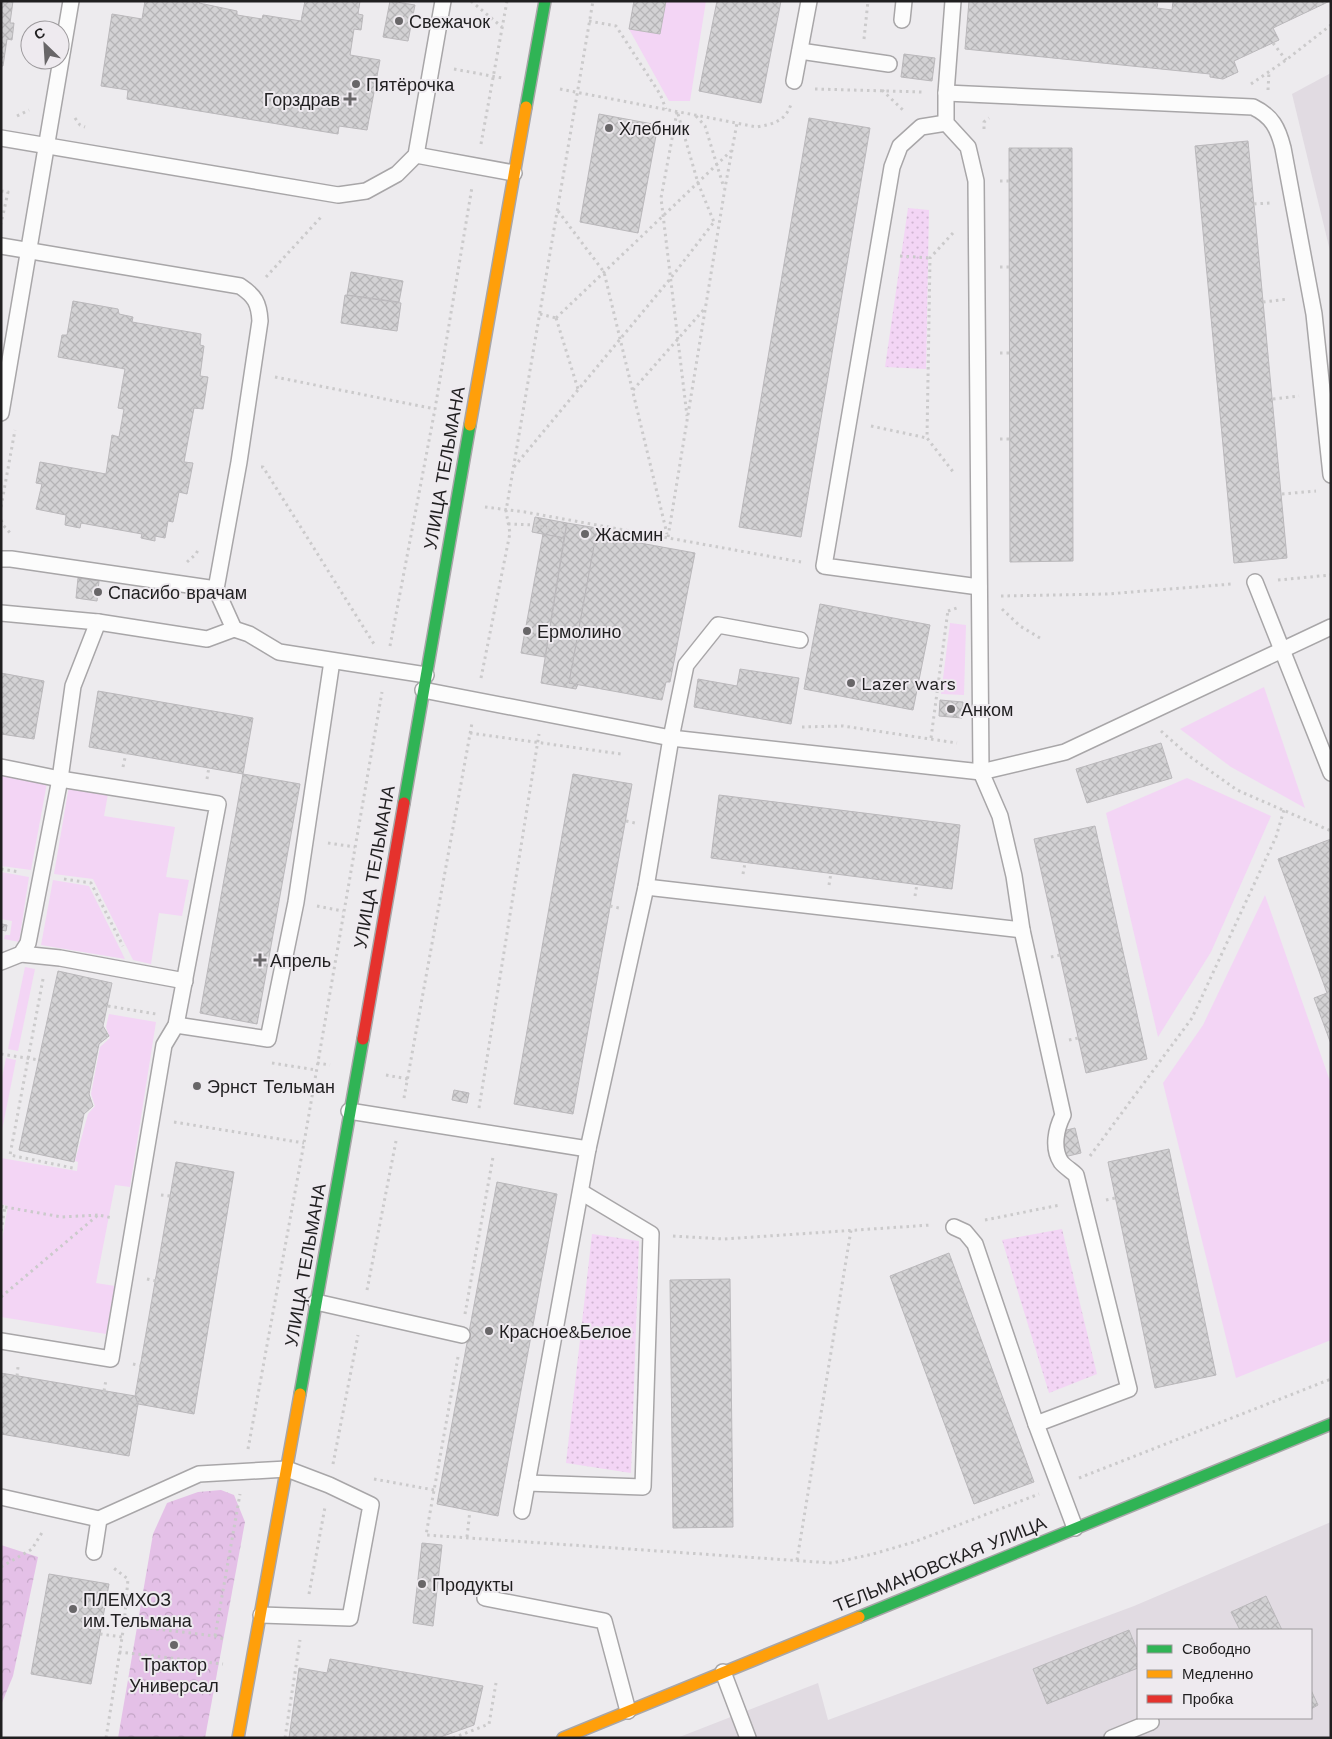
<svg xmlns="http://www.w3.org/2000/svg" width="1332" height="1739" viewBox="0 0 1332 1739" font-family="'Work Sans',sans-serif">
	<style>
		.built { fill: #e1dbe2; fill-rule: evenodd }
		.grass { fill: #f3d5f5 }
		.forest { fill: url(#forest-crowns) }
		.park { fill: url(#park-dots) }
		.building { fill: url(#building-cross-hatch); stroke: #bab8bb }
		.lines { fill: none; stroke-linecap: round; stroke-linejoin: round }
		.lane-casing { stroke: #a8a6a8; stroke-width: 18 }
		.fast-casing { stroke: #a8a6a8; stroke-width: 14 }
		.slow-casing { stroke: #a8a6a8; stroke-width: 14 }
		.jam-casing { stroke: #a8a6a8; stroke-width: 14 }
		.path { stroke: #cbcacb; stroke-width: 3; stroke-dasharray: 2.5 4; stroke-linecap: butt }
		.lane { stroke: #fcfcfc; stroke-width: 15 }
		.fast { stroke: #30b455; stroke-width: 11 }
		.slow { stroke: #ff9f0a; stroke-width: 11 }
		.jam { stroke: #e5322d; stroke-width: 11 }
		.poi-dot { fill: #686668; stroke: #eeeaef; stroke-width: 2 }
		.labels { text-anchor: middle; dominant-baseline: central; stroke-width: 4; stroke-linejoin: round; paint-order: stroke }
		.poi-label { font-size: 18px; fill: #201f20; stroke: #eeeaef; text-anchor: start }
		.street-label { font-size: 18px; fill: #201f20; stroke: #eeeaef }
	</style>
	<defs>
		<pattern id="forest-crowns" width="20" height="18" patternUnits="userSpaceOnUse" patternTransform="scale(1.25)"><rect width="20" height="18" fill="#e4c0e7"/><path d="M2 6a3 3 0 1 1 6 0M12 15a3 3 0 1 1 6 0" fill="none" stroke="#c3a5c6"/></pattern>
		<pattern id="park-dots" width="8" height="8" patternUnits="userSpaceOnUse" patternTransform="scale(1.25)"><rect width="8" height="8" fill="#f3d5f5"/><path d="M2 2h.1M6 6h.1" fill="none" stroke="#d0b6d2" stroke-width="1.8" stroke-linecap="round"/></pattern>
		<pattern id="building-cross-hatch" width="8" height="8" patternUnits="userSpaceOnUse" patternTransform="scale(1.25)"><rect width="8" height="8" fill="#d3d2d4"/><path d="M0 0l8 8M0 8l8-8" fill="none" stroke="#b5b4b6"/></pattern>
	</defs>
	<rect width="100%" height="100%" fill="#edebee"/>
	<g class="built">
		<polygon points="1331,73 1331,255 1292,94"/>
		<path d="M1331,1522v216h-654l141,-55 10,37 306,-114zM1138,1630h173v88h-173z"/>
	</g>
	<g class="grass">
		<polygon points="666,1 706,1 690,101 669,101 629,29 660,34"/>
		<polygon points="950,623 966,625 964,695 941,694"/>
		<polygon points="1264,687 1305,808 1231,767 1180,729"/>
		<polygon points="1,775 47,783 31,870 1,866"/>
		<polygon points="1187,778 1271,816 1211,952 1158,1037 1106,813"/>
		<polygon points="69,786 108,794 104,816 175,827 166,877 189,880 182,916 159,913 151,964 133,960 93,879 54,874"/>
		<polygon points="1,872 29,877 19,942 4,939 5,935 10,935 12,921 1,919"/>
		<polygon points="53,880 89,886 125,959 41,945"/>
		<polygon points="1265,895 1331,1084 1331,1340 1236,1378 1163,1083 1203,1025"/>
		<polygon points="25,967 35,969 18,1051 8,1049"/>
		<polygon points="109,1014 156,1022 130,1187 115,1185 96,1283 115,1286 106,1334 1,1317 1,1245 8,1206 1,1204 1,1158 77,1171 78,1162 75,1161 88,1114 95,1106 91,1094 100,1047 110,1038 106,1027"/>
		<polygon points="6,1058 16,1060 1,1135 1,1082"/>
	</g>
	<g class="forest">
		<polygon points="221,1490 234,1495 245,1522 205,1738 118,1738 153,1534 167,1503 198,1492"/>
		<polygon points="1,1545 38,1557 13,1676 1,1705"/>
	</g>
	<g class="park">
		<polygon points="908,208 929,210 926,369 885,367"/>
		<polygon points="1062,1229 1097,1374 1049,1393 1002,1240"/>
		<polygon points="592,1234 639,1241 631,1473 566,1463"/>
	</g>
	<g class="building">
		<polygon points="1,1 13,1 10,23 14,23 12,40 7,39 3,66 1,66"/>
		<polygon points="145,1 199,1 199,3 237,11 237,15 262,19 263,15 301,21 305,1 360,1 358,14 363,15 361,30 354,29 350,55 380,60 367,130 339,126 338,134 127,99 128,90 101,86 112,14 142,19"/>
		<polygon points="390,1 415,5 408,41 383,37"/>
		<polygon points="634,1 666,1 660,34 629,29"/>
		<polygon points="717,1 781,1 761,103 699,91"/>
		<polygon points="969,1 1158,1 1157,8 1172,10 1173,1 1206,3 1210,1 1330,1 1273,28 1279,40 1234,61 1238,72 1223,79 1210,77 1210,74 965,49"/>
		<polygon points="904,54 935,58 932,81 901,77"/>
		<polygon points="599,114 658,125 638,233 580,222"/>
		<polygon points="809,118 870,128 801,537 739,527"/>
		<polygon points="1248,141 1287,558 1234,563 1195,146"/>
		<polygon points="1009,148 1072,148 1073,561 1010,562"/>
		<polygon points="351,272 403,281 399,302 347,295"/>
		<polygon points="345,295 401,303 397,331 341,323"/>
		<polygon points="73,301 118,309 119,314 133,317 132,322 201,334 200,345 204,346 200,376 208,377 203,409 194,408 184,462 193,463 187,494 179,492 173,522 168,521 165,538 155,536 155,541 141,538 142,534 81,523 80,528 65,525 66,515 36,509 42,484 36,483 40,462 106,474 112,435 119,437 124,409 118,408 125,369 58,357 62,335 67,335"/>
		<polygon points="535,517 567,523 564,538 532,532"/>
		<polygon points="567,523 603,529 607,537 596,535 569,683 578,684 576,689 541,683"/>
		<polygon points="543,534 564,538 545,657 521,653"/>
		<polygon points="596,535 695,553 670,682 666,682 662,700 569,683"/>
		<polygon points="78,578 99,581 97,601 76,598"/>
		<polygon points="820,604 930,625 913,710 804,689"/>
		<polygon points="740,669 799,678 791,724 694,707 698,679 737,686"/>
		<polygon points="1,673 44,681 34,739 1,734"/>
		<polygon points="98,691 253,718 243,774 89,747"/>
		<polygon points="940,700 963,702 962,718 939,716"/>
		<polygon points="1161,743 1172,778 1087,803 1076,769"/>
		<polygon points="243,774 300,784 257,1024 200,1013"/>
		<polygon points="573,774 632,784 573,1114 514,1104"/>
		<polygon points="719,795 960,825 952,889 711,858"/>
		<polygon points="1095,826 1147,1059 1086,1073 1034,839"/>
		<polygon points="1331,839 1331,1044 1314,998 1327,993 1278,859"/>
		<polygon points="2,924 7,925 6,931 1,930"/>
		<polygon points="58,971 112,983 103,1026 109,1036 99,1044 89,1094 93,1106 84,1114 74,1162 19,1150"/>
		<polygon points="454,1090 469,1093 467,1103 452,1100"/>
		<polygon points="1075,1128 1081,1153 1064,1157 1058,1132"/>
		<polygon points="1169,1149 1216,1375 1155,1388 1108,1162"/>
		<polygon points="176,1162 234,1172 194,1414 138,1404 135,1396"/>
		<polygon points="497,1182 557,1194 498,1516 437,1504"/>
		<polygon points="949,1253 1034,1482 974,1504 890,1276"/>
		<polygon points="730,1279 733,1527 673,1528 670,1280"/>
		<polygon points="1,1373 135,1396 138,1404 129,1456 1,1434"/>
		<polygon points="422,1543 442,1545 433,1626 413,1623"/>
		<polygon points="49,1574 109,1584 91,1684 31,1674"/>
		<polygon points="1266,1596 1282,1630 1240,1630 1231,1612"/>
		<polygon points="1129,1630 1138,1652 1138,1668 1047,1704 1033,1669"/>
		<polygon points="330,1659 483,1686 474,1725 438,1738 289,1738 299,1668 327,1673"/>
		<polygon points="1311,1690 1318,1705 1311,1709"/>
	</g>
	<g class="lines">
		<g class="lane-casing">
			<g id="lane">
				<polyline points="902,20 904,1"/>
				<polyline points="800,51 889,64"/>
				<polyline points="794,81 809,1"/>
				<path d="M946,93l307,14c19,9 25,21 30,41l31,166 17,161"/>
				<polyline points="946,123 921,127 900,146 892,167 824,566 979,587"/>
				<polyline points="1,138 338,195 366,191 397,174 416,155 443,1"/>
				<polyline points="416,155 514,173"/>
				<path d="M1,246l239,40c15,10 19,17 20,35l-21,141 -23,127 18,40"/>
				<polyline points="1,413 71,1"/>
				<polyline points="1,559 11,559 216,589"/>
				<polyline points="1255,582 1331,773"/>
				<polyline points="1,613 98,622 207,639 234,629 249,634 279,652 426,675"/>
				<polyline points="423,690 671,738 981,772 1065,752 1331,627"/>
				<polyline points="1,767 60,779 218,804 176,1025 164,1045 111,1359 1,1341"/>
				<polyline points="646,887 1022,930 1014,876 1000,816 981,772 976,181 968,147 946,123 946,93 953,1"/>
				<path d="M1022,930l41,185c-7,14 -11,33 -2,47 4,5 11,9 15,13l53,214 -93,35"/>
				<polyline points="21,954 60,958 185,981"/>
				<polyline points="1,962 21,954 28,943 60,779 73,686 98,622"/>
				<polyline points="176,1025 268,1039 296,902 332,661"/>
				<polyline points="349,1111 588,1149"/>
				<polyline points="954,1227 965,1232 975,1244 1036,1424 1075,1528"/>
				<polyline points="316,1302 462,1335"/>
				<polyline points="527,1483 643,1487 651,1234 581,1192"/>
				<polyline points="1,1497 99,1519 199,1474 287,1469 329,1485 371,1505 350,1618 261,1615"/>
				<polyline points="522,1511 588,1149 646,887 671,738 686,665 718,625 800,640"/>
				<polyline points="94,1552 99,1519"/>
				<polyline points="485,1598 604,1621 628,1711"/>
				<polyline points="723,1672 748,1738"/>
				<polyline points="1112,1738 1151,1722"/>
			</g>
		</g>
		<g class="fast-casing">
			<g id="fast">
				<polyline points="526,107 545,1"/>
				<polyline points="404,803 470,425"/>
				<polyline points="300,1394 363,1039"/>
				<polyline points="859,1617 1331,1424"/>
			</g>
		</g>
		<g class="slow-casing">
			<g id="slow">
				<polyline points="470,425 526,107"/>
				<polyline points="238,1738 300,1394"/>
				<polyline points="563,1738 859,1617"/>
			</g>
		</g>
		<g class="jam-casing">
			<polyline id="jam" points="363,1039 404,803"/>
		</g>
		<g class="path">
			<polyline points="471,1 502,27"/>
			<polyline points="589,21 616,26 660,94 666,109"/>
			<polyline points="864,39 868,1"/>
			<polyline points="1273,43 1286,60"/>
			<polyline points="454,69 502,78"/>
			<polyline points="1251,84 1286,60 1331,25"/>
			<path d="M560,89l197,38c16,-3 29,-6 34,-23"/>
			<polyline points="815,89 923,92"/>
			<polyline points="882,90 905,112"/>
			<polyline points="1268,90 1269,72"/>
			<polyline points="677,112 661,198 687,416"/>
			<polyline points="678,114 698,183 714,222"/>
			<polyline points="17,116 29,110"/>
			<polyline points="696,116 705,126 724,188"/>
			<polyline points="75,118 80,125 85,127"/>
			<polyline points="984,129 984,122 989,118"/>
			<polyline points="481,144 507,1"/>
			<polyline points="1000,181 1009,181"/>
			<polyline points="1,191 8,192 1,224"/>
			<polyline points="1254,204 1271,203"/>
			<polyline points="558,211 604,272 667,534"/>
			<polyline points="953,233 930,258 927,438 954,473"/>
			<polyline points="900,256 930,258"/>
			<polyline points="1000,267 1009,267"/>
			<polyline points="266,277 322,216"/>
			<polyline points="1263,302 1288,299"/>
			<polyline points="540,314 556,318"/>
			<polyline points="556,318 731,151"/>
			<polyline points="556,318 578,389"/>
			<polyline points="1000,353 1009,353"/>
			<polyline points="275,377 435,409"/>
			<polyline points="633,390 706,307"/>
			<polyline points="1273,399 1299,396"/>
			<polyline points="871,426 927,438"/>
			<polyline points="1000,439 1009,439"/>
			<polyline points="261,467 263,467 374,644"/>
			<polyline points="514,467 670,279 714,222"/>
			<polyline points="1282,494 1316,491"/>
			<polyline points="1,507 15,430"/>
			<polyline points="485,507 525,512 801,562"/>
			<polyline points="1,520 3,525 12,535"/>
			<polyline points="508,524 534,525 565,531"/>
			<polyline points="668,537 725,188 737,123"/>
			<polyline points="187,562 196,554 198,550"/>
			<polyline points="1278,580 1331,575"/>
			<polyline points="1001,596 1107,594 1232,584"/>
			<polyline points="1002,609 1020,626 1040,638"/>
			<polyline points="948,611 957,608"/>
			<polyline points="390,646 435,409 472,187"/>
			<polyline points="481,678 510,533 506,511 593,1"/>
			<polyline points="802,727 843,726 957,743"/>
			<polyline points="1161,731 1189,756 1237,790 1331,831"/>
			<polyline points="470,733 621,754"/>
			<polyline points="931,738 948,610"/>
			<polyline points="123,767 126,753"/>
			<polyline points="207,779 209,767"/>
			<polyline points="626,821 635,823"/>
			<polyline points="328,843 355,847"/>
			<polyline points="1,869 20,872"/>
			<polyline points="743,874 745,863"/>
			<polyline points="64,879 91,883 123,946"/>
			<polyline points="829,885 831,873"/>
			<polyline points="915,896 917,884"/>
			<polyline points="317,906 343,911"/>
			<polyline points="610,906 619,908"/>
			<polyline points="1051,957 1060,955"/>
			<polyline points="43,979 10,1155 73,1168"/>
			<polyline points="108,1006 156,1014"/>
			<polyline points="1069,1040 1078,1038"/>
			<polyline points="1,1054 39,1060"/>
			<polyline points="272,1063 316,1070"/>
			<polyline points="317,1063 330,1065"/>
			<polyline points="386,1075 408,1079"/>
			<polyline points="404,1098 472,723"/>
			<polyline points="479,1108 539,734"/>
			<polyline points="174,1122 304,1143"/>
			<polyline points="1090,1156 1192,1018 1276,837 1284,810"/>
			<polyline points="161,1195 170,1196"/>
			<polyline points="1106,1200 1115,1198"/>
			<polyline points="1,1206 5,1207 1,1231"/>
			<polyline points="5,1207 62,1217 98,1215"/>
			<polyline points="985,1220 1060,1205"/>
			<polyline points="673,1236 724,1239 931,1225"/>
			<polyline points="147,1279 156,1281"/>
			<polyline points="367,1290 396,1141"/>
			<polyline points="1,1297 98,1215 113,1218"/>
			<polyline points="465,1314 493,1157"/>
			<polyline points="458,1357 426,1535 832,1563 873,1554 914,1542 1039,1494"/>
			<polyline points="133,1364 141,1366"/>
			<polyline points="17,1376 18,1367"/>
			<polyline points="104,1391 106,1380"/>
			<polyline points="248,1449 304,1143 382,692"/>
			<polyline points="333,1464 358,1335"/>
			<polyline points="1079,1478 1331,1379"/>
			<polyline points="374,1479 434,1490"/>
			<polyline points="467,1537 470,1510"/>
			<polyline points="797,1560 851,1230"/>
			<polyline points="1,1567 32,1549 43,1531"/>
			<polyline points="309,1594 325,1507"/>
			<polyline points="124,1625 215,1636 226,1640"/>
			<polyline points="100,1634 122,1637"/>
			<polyline points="215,1636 240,1494"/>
			<polyline points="119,1652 223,1664"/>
			<polyline points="106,1738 124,1625 128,1579 111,1566"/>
			<polyline points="285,1738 300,1640"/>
			<polyline points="453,1738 489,1724 496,1683"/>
		</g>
		<use href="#lane" class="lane"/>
		<use href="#fast" class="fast"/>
		<use href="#slow" class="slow"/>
		<use href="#jam" class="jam"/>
	</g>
	<g class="poi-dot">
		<circle cx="399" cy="21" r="5"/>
		<circle cx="356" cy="84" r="5"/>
		<path d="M347.5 91.5h5v5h5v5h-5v5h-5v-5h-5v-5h5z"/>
		<circle cx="609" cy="128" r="5"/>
		<circle cx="585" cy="534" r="5"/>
		<circle cx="98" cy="592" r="5"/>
		<circle cx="527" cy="631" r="5"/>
		<circle cx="851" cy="683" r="5"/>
		<circle cx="951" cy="709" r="5"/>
		<path d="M257.5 952.5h5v5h5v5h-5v5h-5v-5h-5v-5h5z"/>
		<circle cx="197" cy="1086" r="5"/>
		<circle cx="489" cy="1331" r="5"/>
		<circle cx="422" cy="1584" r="5"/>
		<circle cx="73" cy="1609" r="5"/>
		<circle cx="174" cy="1645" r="5"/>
	</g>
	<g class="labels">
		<g class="poi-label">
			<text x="409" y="21">Свежачок</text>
			<text x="366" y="84">Пятёрочка</text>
			<text x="340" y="99" text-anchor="end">Горздрав</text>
			<text x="619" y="128">Хлебник</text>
			<text x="595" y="534">Жасмин</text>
			<text x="108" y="592">Спасибо врачам</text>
			<text x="537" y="631">Ермолино</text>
			<text x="861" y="683">Lazer wars</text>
			<text x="961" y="709">Анком</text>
			<text x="270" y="960">Апрель</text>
			<text x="207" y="1086">Эрнст Тельман</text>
			<text x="499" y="1331">Красное&amp;Белое</text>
			<text x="432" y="1584">Продукты</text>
			<text x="83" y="1599">ПЛЕМХОЗ<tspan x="83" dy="21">им.Тельмана</tspan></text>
			<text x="174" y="1664" text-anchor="middle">Трактор<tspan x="174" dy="21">Универсал</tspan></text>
		</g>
		<g class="street-label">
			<text transform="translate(444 468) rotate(-80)">УЛИЦА ТЕЛЬМАНА</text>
			<text transform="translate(374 867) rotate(-80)">УЛИЦА ТЕЛЬМАНА</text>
			<text transform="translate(305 1265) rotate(-80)">УЛИЦА ТЕЛЬМАНА</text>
			<text transform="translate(940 1564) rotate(-22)">ТЕЛЬМАНОВСКАЯ УЛИЦА</text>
		</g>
	</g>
	<rect width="1332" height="1739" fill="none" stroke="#201f20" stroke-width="5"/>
	<rect x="1137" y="1629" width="175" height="90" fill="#eeeaef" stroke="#9c999c"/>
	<rect x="1147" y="1645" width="25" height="8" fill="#30b455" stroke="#9c999c"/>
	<text x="1182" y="1654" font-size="15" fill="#201f20">Свободно</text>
	<rect x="1147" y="1670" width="25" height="8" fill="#ff9f0a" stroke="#9c999c"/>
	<text x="1182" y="1679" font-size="15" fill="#201f20">Медленно</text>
	<rect x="1147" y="1695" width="25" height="8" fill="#e5322d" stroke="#9c999c"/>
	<text x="1182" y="1704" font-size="15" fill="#201f20">Пробка</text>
	<g transform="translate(45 45) rotate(335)"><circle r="24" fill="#eeeaef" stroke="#9c999c"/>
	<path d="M0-4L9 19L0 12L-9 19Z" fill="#686668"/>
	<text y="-8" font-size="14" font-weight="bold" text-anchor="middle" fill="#201f20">С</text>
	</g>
</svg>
